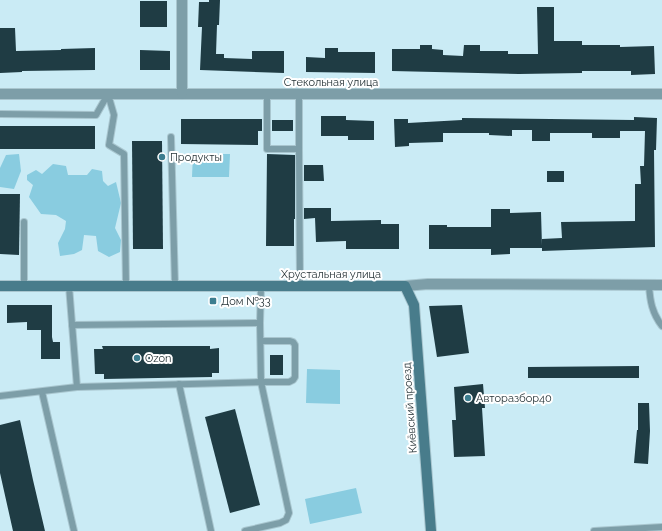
<svg xmlns="http://www.w3.org/2000/svg" width="662" height="531" viewBox="0 0 662 531" font-family="Raleway,sans-serif">
	<style>
		.green { fill: #89cce0 }
		.building { fill: #1f3c44 }
		.lines { fill: none; stroke-linecap: round; stroke-linejoin: round }
		.lane-casing { stroke: #a9c6cf; stroke-width: 8 }
		.street-casing { stroke: #a9c6cf; stroke-width: 12 }
		.secondary-casing { stroke: #a9c6cf; stroke-width: 12 }
		.lane { stroke: #7d9ea8; stroke-width: 6 }
		.street { stroke: #7d9ea8; stroke-width: 10 }
		.secondary { stroke: #487c8b; stroke-width: 10 }
		.poi-dot { fill: #3c7d8f; stroke: #fff; stroke-width: 1.5 }
		.labels { text-anchor: middle; dominant-baseline: central; stroke-width: 4; stroke-linejoin: round; paint-order: stroke }
		.street-label { font-size: 11px; fill: #263337; stroke: #fff }
		.poi-label { font-size: 11px; fill: #263337; stroke: #fff; text-anchor: start }
	</style>
	<rect width="100%" height="100%" fill="#caebf5"/>
	<g class="green">
		<polygon points="19,154 21,171 14,189 0,187 0,168 6,155"/>
		<polygon points="193,154 230,154 229,177 192,177"/>
		<polygon points="53,164 66,166 68,175 87,175 92,169 102,171 103,181 108,186 116,182 121,203 115,228 121,240 120,252 109,257 98,251 96,236 84,235 82,250 74,254 60,256 58,243 65,229 66,221 56,215 41,214 29,197 33,185 27,180 27,175 36,170 42,174"/>
		<polygon points="307,369 340,370 340,404 306,403"/>
		<polygon points="356,488 362,513 310,524 305,499"/>
	</g>
	<g class="building">
		<polygon points="209,0 220,0 219,25 217,25 216,54 224,54 224,58 252,59 252,51 284,51 284,73 200,70 202,27 198,27 199,2 209,2"/>
		<rect x="140" y="1" width="27" height="26"/>
		<polygon points="537,7 554,7 554,41 582,41 582,45 620,45 620,47 654,46 655,74 631,75 631,71 582,71 582,73 519,74 392,71 392,49 420,49 420,45 432,45 432,49 443,50 443,55 463,56 464,45 480,45 480,51 508,51 508,54 538,54"/>
		<polygon points="0,28 15,28 16,51 61,50 61,49 95,48 95,70 22,71 22,72 0,73"/>
		<polygon points="325,48 338,48 338,52 375,52 375,73 306,72 306,57 325,58"/>
		<polygon points="140,50 170,51 170,70 140,70"/>
		<polygon points="321,116 346,116 346,120 374,121 374,140 348,140 348,136 321,136"/>
		<polygon points="634,117 657,118 656,150 654,150 655,247 542,251 542,248 510,248 510,254 491,255 491,249 429,249 429,225 447,225 447,227 491,227 491,209 510,209 510,213 541,212 542,246 542,239 562,238 561,222 635,221 635,184 641,184 640,166 644,166 645,131 620,131 620,138 592,138 592,133 550,133 550,141 532,141 532,130 512,130 512,136 489,135 489,133 443,133 443,142 409,143 409,146 395,147 394,119 408,119 408,123 462,120 462,118 634,120"/>
		<polygon points="181,119 262,119 262,131 258,131 258,145 181,144"/>
		<rect x="272" y="120" width="21" height="11"/>
		<rect x="0" y="126" width="95" height="23"/>
		<polygon points="132,141 162,141 163,249 133,249"/>
		<polygon points="267,154 295,155 295,219 294,219 294,246 266,246"/>
		<polygon points="304,165 323,165 324,181 304,181"/>
		<rect x="547" y="171" width="17" height="11"/>
		<polygon points="0,194 20,194 19,255 0,254"/>
		<polygon points="304,208 331,208 331,221 381,220 381,224 399,224 399,249 346,249 346,241 316,242 315,218 304,219"/>
		<polygon points="7,305 52,305 52,337 53,342 60,342 60,359 41,359 41,330 27,330 27,322 7,323"/>
		<polygon points="462,305 469,353 437,357 429,306"/>
		<polygon points="102,346 210,346 210,349 219,348 219,373 212,373 212,377 104,379 104,374 95,374 94,349 103,349"/>
		<rect x="270" y="355" width="13" height="20"/>
		<polygon points="639,366 639,378 528,378 528,367"/>
		<polygon points="483,384 485,408 482,408 485,456 454,457 452,420 456,420 454,387"/>
		<polygon points="638,403 649,403 650,431 648,464 634,463 637,430 638,430"/>
		<polygon points="235,409 260,505 230,513 205,417"/>
		<polygon points="20,420 33,480 45,531 13,531 0,473 0,425"/>
	</g>
	<g class="lines">
		<g class="lane-casing">
			<g id="lane">
				<polyline points="108,94 114,115 109,145 124,154 126,286"/>
				<polyline points="267,94 267,149 299,149 299,94"/>
				<polyline points="0,114 96,115 108,94"/>
				<polyline points="171,137 175,286"/>
				<polyline points="299,149 300,286"/>
				<polyline points="24,222 24,286"/>
				<path d="M649,285c1,16 3,28 13,41"/>
				<polyline points="69,286 77,387"/>
				<polyline points="260,323 261,382 289,382 293,380 295,377 295,345 293,342 290,341 261,341"/>
				<polyline points="72,325 260,323 261,286"/>
				<polyline points="179,384 211,531"/>
				<polyline points="42,392 74,531"/>
				<polyline points="0,396 77,387 261,382 289,513 286,520 280,523 245,531"/>
				<polyline points="594,531 662,527"/>
			</g>
		</g>
		<g class="street-casing">
			<g id="street">
				<polyline points="0,94 662,94"/>
				<polyline points="182,94 182,0"/>
				<polyline points="405,286 428,284 662,285"/>
			</g>
		</g>
		<g class="secondary-casing">
			<polyline id="secondary" points="0,286 405,286 414,305 431,531"/>
		</g>
		<use href="#lane" class="lane"/>
		<use href="#street" class="street"/>
		<use href="#secondary" class="secondary"/>
	</g>
	<g class="poi-dot">
		<circle cx="162" cy="157" r="4"/>
		<rect x="209" y="297" width="8" height="8" rx="2"/>
		<circle cx="137" cy="358" r="4"/>
		<circle cx="468" cy="398" r="4"/>
	</g>
	<g class="labels">
		<g class="street-label">
			<text x="331" y="82">Стекольная улица</text>
			<text x="331" y="274">Хрустальная улица</text>
			<text transform="translate(410 408) rotate(-94)">Киёвский проезд</text>
		</g>
		<g class="poi-label">
			<text x="170" y="157">Продукты</text>
			<text x="221" y="301">Дом №33</text>
			<text x="145" y="358">Ozon</text>
			<text x="476" y="398">Авторазбор40</text>
		</g>
	</g>
</svg>
